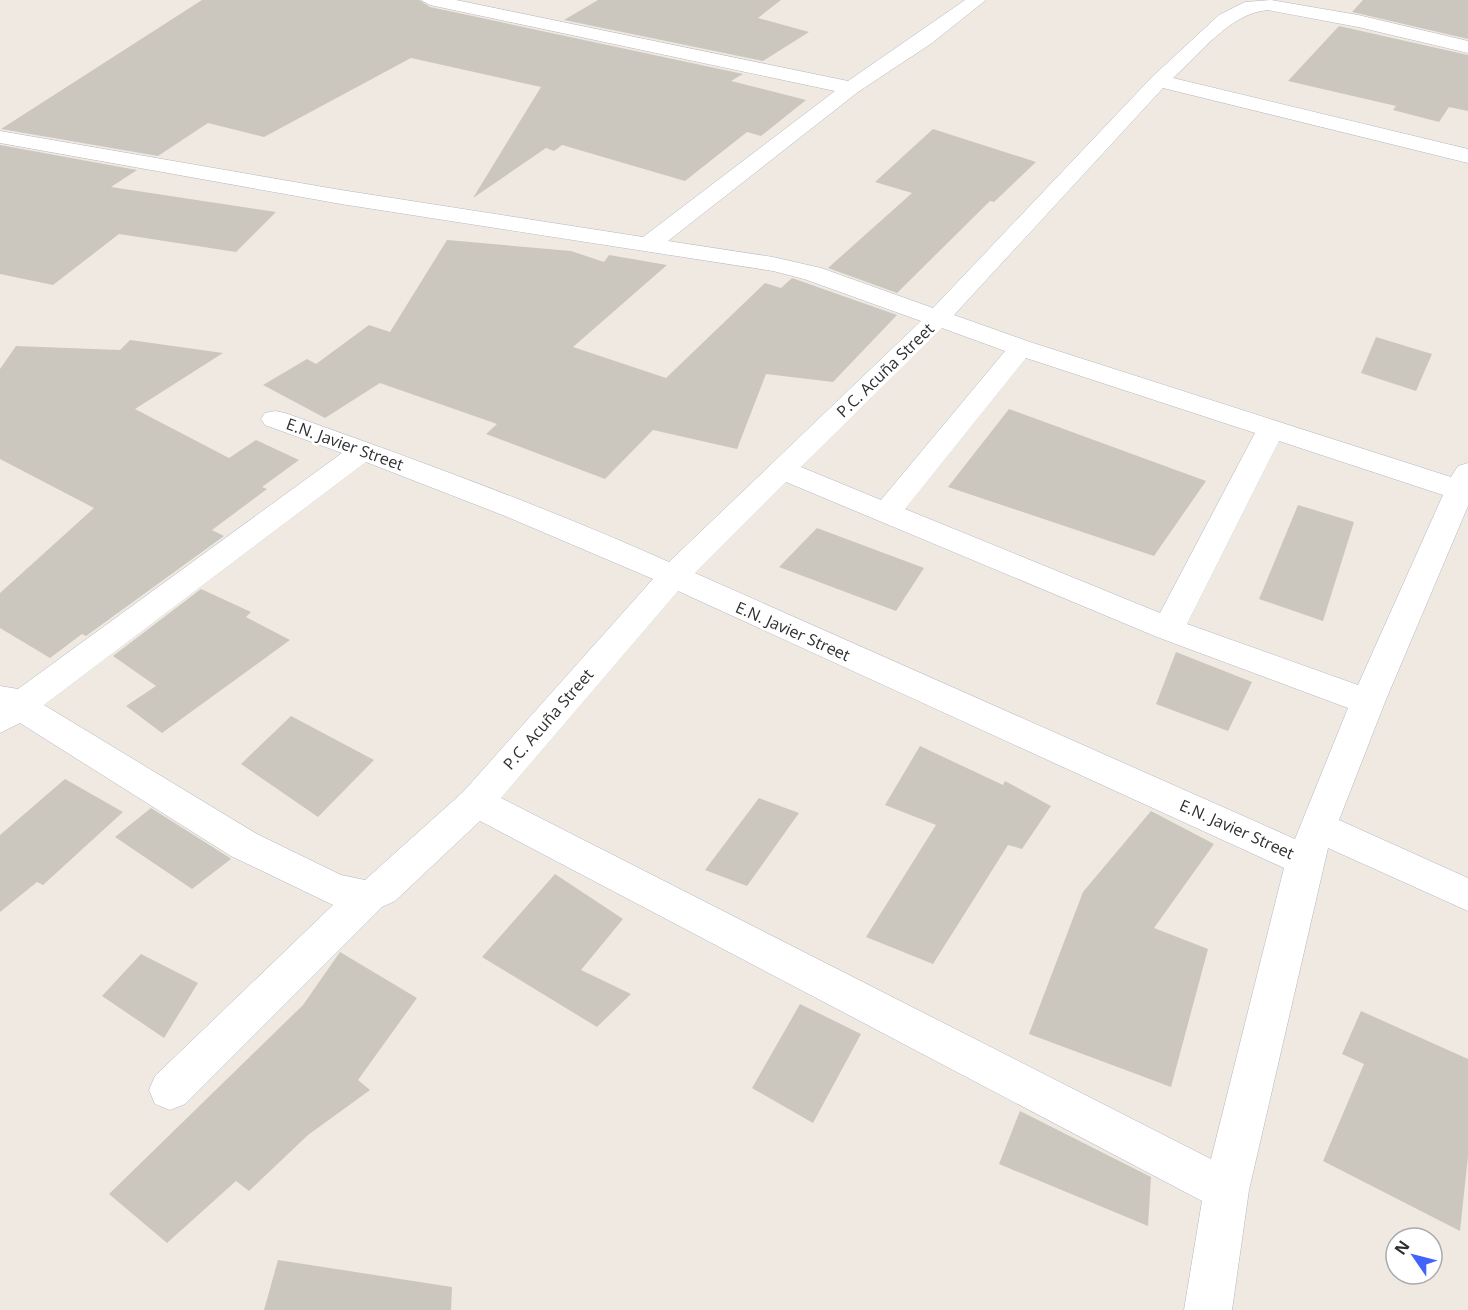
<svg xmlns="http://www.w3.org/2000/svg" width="1468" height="1310" viewBox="0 0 1468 1310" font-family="'Open Sans',sans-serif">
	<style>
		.building { fill: #cbc7bf }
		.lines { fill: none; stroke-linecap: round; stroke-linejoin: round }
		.minor-casing { stroke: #b4b7c1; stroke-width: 1 }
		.minor { fill: #fff; fill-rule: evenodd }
		.labels { text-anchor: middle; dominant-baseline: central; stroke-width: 5; stroke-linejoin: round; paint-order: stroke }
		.street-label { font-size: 16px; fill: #2e2e2e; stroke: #fff }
	</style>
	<rect width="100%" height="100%" fill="#efe9e1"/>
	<g class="building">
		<polygon points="202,0 419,0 430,7 743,74 731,81 806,100 761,136 747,132 685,181 562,145 554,151 546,148 473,198 541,87 411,58 264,137 208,123 158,156 1,129"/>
		<polygon points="598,0 781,0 758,18 809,32 763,61 564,20"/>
		<polygon points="1363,0 1468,0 1468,39 1352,12"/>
		<polygon points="1339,26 1468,55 1468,111 1449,107 1439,122 1393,110 1396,106 1288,81"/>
		<polygon points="933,129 1036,162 994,202 990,201 897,293 828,268 912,193 875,182"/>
		<polygon points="0,145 137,170 111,187 276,212 236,252 119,234 53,285 0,274"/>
		<polygon points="447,240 571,251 604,262 609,255 667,265 573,347 666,378 765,283 781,288 792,278 897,315 833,382 766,374 737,449 653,430 605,479 486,434 497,424 380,383 325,418 263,385 307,359 316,364 369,325 390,332"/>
		<polygon points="1376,337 1432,354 1416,391 1361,373"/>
		<polygon points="130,340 223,353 135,409 229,458 256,440 299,460 262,487 267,489 212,530 224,536 86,636 82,634 50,658 0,628 0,593 94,508 0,459 0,369 16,346 120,350"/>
		<polygon points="1009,409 1206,481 1154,556 948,487"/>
		<polygon points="1298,505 1354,522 1323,621 1259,599"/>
		<polygon points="817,528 924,568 896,611 779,567"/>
		<polygon points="201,589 251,612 246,617 290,640 162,733 126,706 156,686 113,656"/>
		<polygon points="1176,652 1252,682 1228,731 1156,704"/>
		<polygon points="291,716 374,760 318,817 241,764"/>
		<polygon points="920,746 1003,785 1005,781 1051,806 1022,849 1008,845 933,964 866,937 936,825 885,805"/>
		<polygon points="65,779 123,812 43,885 37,882 0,912 0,835"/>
		<polygon points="759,798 799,813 747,886 705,870"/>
		<polygon points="151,808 230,858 231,859 192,889 115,837"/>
		<polygon points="1151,811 1214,844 1154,928 1208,949 1171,1087 1029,1034 1083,892"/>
		<polygon points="555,874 623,919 581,970 631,994 597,1027 482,957"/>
		<polygon points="340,952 417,998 358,1080 370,1090 308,1135 249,1191 236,1181 167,1243 109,1194 303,1005"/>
		<polygon points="141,954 198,983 164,1038 102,996"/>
		<polygon points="800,1004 861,1034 813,1123 752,1088"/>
		<polygon points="1361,1011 1468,1059 1468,1156 1460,1231 1323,1161 1364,1064 1342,1054"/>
		<polygon points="1020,1111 1151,1177 1148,1226 999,1164"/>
		<polygon points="278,1260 452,1287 451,1310 264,1310"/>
	</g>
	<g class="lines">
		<g class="minor-casing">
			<path id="minor" d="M421,0h35l392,81 117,-81h21l-54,43 -74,49 -190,149 105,16 48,11 112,40 219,-231 67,-62 26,-13 26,-2 87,15 110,26v12l-110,-26 -90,-17c-38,3 -68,44 -95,68l295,71v14l-305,-75 -209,227 76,27 421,135 7,-11 10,-3v43l-83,196 -46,118 129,58v33l-140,-63 -79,342 -17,120h-48l18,-109 -722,-380 -85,80 -13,6 -197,197 -15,6 -15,-6 -6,-14 6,-14 178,-171 -102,-49 -211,-133 -20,10v-47l18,3 324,-236 -77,-28 -4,-6 4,-6 10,-2 10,2c129,46 259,93 384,149l252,-241 -117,-42 -31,-8 -432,-67 -341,-61v-12l341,59 302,47 192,-146 -405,-86zM942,328l63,23 -124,149 -80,-33zM1026,358l229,75 -95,180 -255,-104zM1279,441l164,54 -85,190 -171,-61zM366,462l139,54 148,63 -190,213 -98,88 -24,-5 -84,-41 -213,-129zM786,482l371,155 191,71 -53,131 -600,-266zM678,591l606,277 -73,291 -710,-361z"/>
		</g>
		<use href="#minor" class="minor"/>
	</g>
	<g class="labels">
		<g class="street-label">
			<text transform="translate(885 370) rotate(-44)">P.C. Acuña Street</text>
			<text transform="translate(345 444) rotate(20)">E.N. Javier Street</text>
			<text transform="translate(793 631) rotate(24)">E.N. Javier Street</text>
			<text transform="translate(548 719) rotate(-49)">P.C. Acuña Street</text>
			<text transform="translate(1237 829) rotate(24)">E.N. Javier Street</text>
		</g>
	</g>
	<g transform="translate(1414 1256) rotate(305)"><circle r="28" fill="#ffffff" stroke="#ababab" stroke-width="1.5"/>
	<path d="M0-4.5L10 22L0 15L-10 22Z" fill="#4264fb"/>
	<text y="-9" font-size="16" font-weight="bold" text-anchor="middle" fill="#2e2e2e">N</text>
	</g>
</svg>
